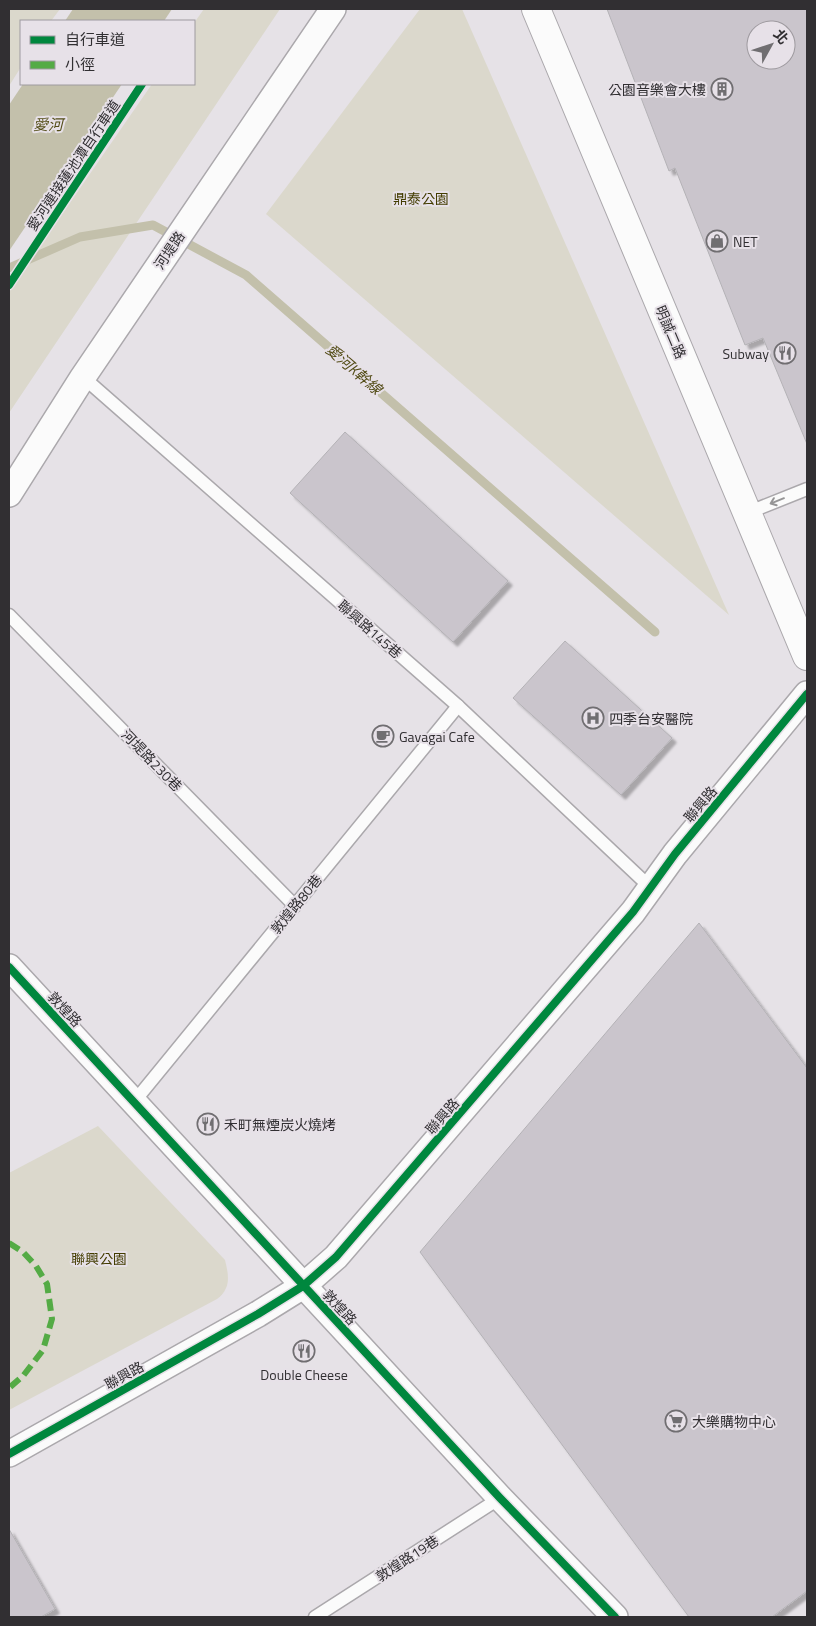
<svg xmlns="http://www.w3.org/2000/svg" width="816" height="1626" viewBox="0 0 816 1626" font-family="'Titillium Web','Noto Sans TC',sans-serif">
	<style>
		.green { fill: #dbd8cc }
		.water { fill: #c3c0ab }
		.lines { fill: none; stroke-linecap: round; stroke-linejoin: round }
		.stream { stroke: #c3c0ab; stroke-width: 9 }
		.building { fill: #cac5cc; stroke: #b4b2b6; fill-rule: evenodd; filter: url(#shadow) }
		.lane-casing { stroke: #aba8ac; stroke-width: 15 }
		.street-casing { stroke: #aba8ac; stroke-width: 28 }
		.secondary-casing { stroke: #aba8ac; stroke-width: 30 }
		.lane { stroke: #fbfbfb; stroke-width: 12 }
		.street { stroke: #fbfbfb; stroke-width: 25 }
		.secondary { stroke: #fbfbfb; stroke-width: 28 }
		.quiet { stroke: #54ab45; stroke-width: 6; stroke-dasharray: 12 6; stroke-linecap: butt }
		.cycleway-casing { stroke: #e7e1e8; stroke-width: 11 }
		.cycleway { stroke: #00873e; stroke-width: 8 }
		.oneway { stroke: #969596 }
		.labels { text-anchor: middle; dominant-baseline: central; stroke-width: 4; stroke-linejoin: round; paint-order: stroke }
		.poi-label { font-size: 14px; fill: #312f32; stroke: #e7e1e8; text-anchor: start }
		.street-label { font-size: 14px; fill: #312f32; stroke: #e7e1e8 }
		.park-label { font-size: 14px; fill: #433c01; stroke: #e7e1e8 }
		.water-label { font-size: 15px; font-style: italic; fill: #534d17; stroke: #e7e1e8 }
	</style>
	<defs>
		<filter id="shadow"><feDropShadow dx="4.5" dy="4.5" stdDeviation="1" flood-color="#0004"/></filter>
	</defs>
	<rect width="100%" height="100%" fill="#e6e2e7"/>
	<g class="green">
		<polygon points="9,9 60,9 51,21 21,21 21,67 9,86"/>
		<polygon points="204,9 280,9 9,413 9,291 152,84 194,84 194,23"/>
		<polygon points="420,9 462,9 729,615 266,214"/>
		<path d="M98,1126l127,134c4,16 6,28 -8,39l-208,111v-237z"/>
	</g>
	<g class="water">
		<polygon points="73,9 172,9 164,21 65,21"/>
		<polygon points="23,84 122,84 9,251 9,105"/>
	</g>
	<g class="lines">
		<polyline class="stream" points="9,268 80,237 153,225 246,275 655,632"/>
	</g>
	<g class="building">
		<path d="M607,9h200v435l-44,-106 -18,7 -70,-177 -6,3zM756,30h30v30h-30z"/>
		<polygon points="345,432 508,581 453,642 290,493"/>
		<polygon points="565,641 672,738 621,795 513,698"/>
		<polygon points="699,923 807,1068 807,1591 772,1617 689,1617 420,1252"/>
		<polygon points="9,1529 55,1609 41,1617 9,1617"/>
	</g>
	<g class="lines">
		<g class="lane-casing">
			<g id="lane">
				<polyline points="83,377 458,706 651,888"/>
				<polyline points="747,513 807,489"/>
				<polyline points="9,615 295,906"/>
				<polyline points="134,1102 458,706"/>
				<polyline points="315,1617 500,1498"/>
			</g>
		</g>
		<g class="street-casing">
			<g id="street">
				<polyline points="9,494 83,377 333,9"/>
				<polyline points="9,967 500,1498 615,1617"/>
				<polyline points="9,1454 258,1314 303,1286 336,1257 633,912 675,854 807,694"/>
			</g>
		</g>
		<g class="secondary-casing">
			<polyline id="secondary" points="536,9 807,656"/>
		</g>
		<use href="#lane" class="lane"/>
		<use href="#street" class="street"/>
		<use href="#secondary" class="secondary"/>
		<polyline class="quiet" points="9,1243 23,1252 36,1266 47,1284 52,1319 43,1350 23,1376 9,1388"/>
		<g class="cycleway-casing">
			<g id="cycleway">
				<polyline points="9,285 142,84"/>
				<polyline points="9,967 500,1498 615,1617"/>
				<polyline points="9,1454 258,1314 303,1286 336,1257 633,912 675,854 807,694"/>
			</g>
		</g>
		<use href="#cycleway" class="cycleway"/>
	</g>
	<defs><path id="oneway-shaft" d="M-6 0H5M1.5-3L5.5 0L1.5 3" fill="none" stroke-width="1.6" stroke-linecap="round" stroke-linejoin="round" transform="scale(1.25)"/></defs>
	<use class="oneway" href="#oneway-shaft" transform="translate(777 501) rotate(158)"/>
	<defs>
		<g id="building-ring" transform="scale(1.125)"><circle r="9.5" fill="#e7e1e8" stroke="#706e71" stroke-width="1.5"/><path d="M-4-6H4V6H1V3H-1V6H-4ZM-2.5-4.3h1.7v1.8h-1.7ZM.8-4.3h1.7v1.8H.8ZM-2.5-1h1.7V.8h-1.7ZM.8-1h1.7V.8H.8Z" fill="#706e71"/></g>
		<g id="shop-ring" transform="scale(1.125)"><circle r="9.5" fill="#e7e1e8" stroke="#706e71" stroke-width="1.5"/><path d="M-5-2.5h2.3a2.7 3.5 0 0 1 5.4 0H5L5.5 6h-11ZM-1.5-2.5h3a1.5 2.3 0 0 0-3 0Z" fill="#706e71"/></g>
		<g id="restaurant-ring" transform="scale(1.125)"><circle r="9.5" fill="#e7e1e8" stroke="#706e71" stroke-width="1.5"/><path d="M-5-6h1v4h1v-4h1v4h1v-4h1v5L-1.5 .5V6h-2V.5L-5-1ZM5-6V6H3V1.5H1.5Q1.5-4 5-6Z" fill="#706e71"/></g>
		<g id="hospital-ring" transform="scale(1.125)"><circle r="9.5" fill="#e7e1e8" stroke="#706e71" stroke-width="1.5"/><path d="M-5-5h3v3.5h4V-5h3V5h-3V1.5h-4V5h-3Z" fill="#706e71"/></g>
		<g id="cafe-ring" transform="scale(1.125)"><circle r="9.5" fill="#e7e1e8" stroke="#706e71" stroke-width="1.5"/><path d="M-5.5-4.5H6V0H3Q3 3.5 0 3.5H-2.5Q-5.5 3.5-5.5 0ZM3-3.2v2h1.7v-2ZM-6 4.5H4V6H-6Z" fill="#706e71"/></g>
		<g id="supermarket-ring" transform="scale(1.125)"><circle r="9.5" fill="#e7e1e8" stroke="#706e71" stroke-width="1.5"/><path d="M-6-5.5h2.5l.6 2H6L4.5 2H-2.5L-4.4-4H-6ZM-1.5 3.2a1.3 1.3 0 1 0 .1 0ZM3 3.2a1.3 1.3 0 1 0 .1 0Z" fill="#706e71"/></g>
	</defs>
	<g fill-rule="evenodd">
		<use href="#building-ring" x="722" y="89"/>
		<use href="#shop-ring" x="717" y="241"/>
		<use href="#restaurant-ring" x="785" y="353"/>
		<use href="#hospital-ring" x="593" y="718"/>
		<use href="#cafe-ring" x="383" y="736"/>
		<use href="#restaurant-ring" x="208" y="1124"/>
		<use href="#restaurant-ring" x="304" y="1351"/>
		<use href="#supermarket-ring" x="676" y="1421"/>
	</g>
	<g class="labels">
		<g class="poi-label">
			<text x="706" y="89" text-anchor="end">公園音樂會大樓</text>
			<text x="733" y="241">NET</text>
			<text x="769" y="353" text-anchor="end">Subway</text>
			<text x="609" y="718">四季台安醫院</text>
			<text x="399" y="736">Gavagai Cafe</text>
			<text x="224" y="1124">禾町無煙炭火燒烤</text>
			<text x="304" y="1374" text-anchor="middle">Double Cheese</text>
			<text x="692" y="1421">大樂購物中心</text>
		</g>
		<g class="street-label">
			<text transform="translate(73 165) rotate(-56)">愛河連接蓮池潭自行車道</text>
			<text transform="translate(169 250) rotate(-56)">河堤路</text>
			<text transform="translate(671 332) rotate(67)">明誠二路</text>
			<text transform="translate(370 629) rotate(41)">聯興路145巷</text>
			<text transform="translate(152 760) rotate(46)">河堤路230巷</text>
			<text transform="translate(700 804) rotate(-50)">聯興路</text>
			<text transform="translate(296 904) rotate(-51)">敦煌路80巷</text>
			<text transform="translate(65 1009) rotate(47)">敦煌路</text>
			<text transform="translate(442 1116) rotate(-49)">聯興路</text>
			<text transform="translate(340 1307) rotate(47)">敦煌路</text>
			<text transform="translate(124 1375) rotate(-29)">聯興路</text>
			<text transform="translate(407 1558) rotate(-33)">敦煌路19巷</text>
		</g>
		<g class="park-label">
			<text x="421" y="198">鼎泰公園</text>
			<text x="99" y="1258">聯興公園</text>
		</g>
		<g class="water-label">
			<text x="48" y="124">愛河</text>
			<text transform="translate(354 369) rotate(41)">愛河K幹線</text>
		</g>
	</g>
	<rect width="816" height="1626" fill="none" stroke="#312f32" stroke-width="20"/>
	<rect x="20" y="20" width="175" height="65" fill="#e7e1e8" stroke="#9e9a9f"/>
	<rect x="30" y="36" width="25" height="8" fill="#00873e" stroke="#9e9a9f"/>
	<text x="65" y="45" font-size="15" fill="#312f32">自行車道</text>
	<rect x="30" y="61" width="25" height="8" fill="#54ab45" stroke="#9e9a9f"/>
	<text x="65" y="70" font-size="15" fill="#312f32">小徑</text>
	<g transform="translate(771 45) rotate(50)"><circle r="24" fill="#e7e1e8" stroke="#9e9a9f"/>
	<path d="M0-4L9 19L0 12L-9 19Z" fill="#706e71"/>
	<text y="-8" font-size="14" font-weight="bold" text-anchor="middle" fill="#312f32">北</text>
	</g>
</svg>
